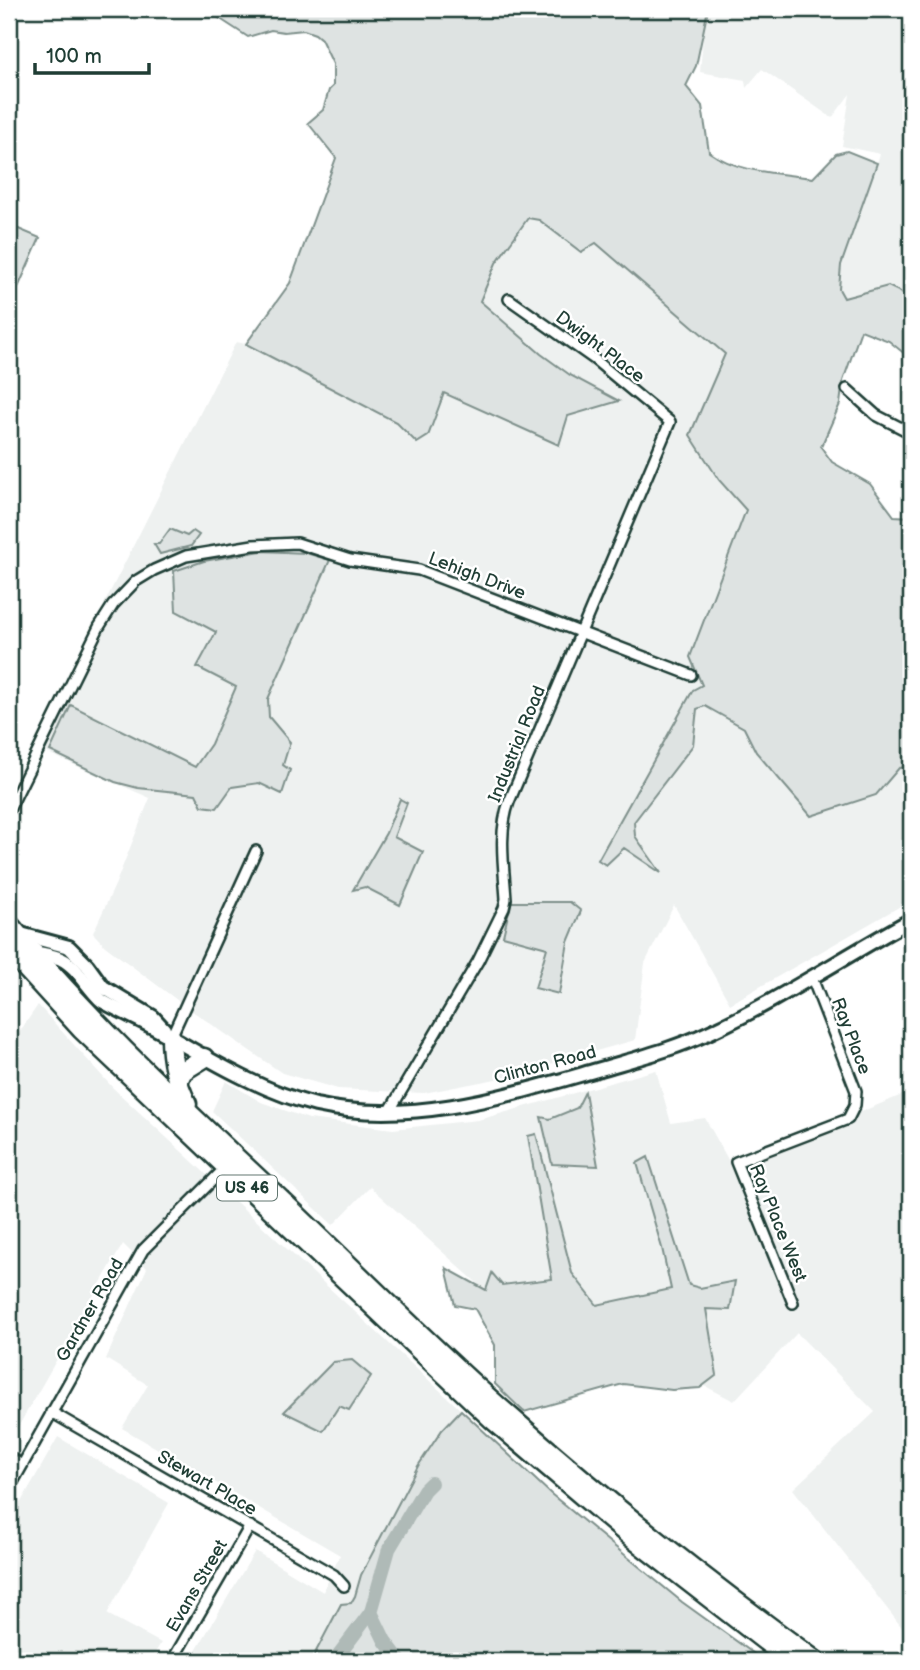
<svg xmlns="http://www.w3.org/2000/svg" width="920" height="1670" viewBox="0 0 920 1670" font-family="'Balsamiq Sans',sans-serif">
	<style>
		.built { fill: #eef1f0 }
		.green { fill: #dee3e2; stroke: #7e908b; stroke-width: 2 }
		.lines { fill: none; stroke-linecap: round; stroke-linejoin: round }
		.river { stroke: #afbab7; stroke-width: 14 }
		.street-casing { stroke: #1f3d34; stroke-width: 14 }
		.secondary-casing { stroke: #1f3d34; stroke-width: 18 }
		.highway-casing { stroke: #1f3d34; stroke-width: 23 }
		.street { stroke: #fff; stroke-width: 9 }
		.secondary { stroke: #fff; stroke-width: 12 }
		.highway { stroke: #fff; stroke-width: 18 }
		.labels { text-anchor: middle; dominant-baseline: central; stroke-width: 5; stroke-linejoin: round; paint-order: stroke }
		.shield { fill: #fff; stroke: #627771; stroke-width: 2 }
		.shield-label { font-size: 16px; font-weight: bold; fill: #1f3d34 }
		.street-label { font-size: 18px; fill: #1f3d34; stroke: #fff }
	</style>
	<rect width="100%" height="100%" fill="#fff"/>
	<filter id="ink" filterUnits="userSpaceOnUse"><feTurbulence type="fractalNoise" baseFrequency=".0143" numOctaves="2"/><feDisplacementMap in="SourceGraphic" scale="14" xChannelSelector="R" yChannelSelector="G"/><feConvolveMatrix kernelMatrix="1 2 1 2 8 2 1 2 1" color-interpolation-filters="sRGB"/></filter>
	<g filter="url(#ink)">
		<g class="built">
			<polygon points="708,9 906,9 903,28 910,43 903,92 911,96 911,297 888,286 843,299 839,289 841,265 880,154 842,146 850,94 832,118 762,69 746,88 745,80 700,72 705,15"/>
			<polygon points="528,218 538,220 596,243 725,354 690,435 719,480 746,510 690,657 706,692 705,705 744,728 756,752 876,795 899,767 911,767 911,900 730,1004 674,905 645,963 635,1040 501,1078 424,1093 338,1089 282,1073 185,1006 105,946 93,933 116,883 150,798 41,750 113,607 104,604 236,342 246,344 425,437 496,263"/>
			<polygon points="38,1005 113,1088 461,1410 442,1430 361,1575 355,1596 351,1603 341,1604 311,1661 190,1661 255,1551 323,1592 340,1555 122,1428 148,1385 106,1359 147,1268 123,1244 10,1441 9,1440 9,1041 12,1043"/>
			<polygon points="656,1070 671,1123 705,1118 731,1165 907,1093 911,1107 911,1639 793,1489 875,1412 797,1333 734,1401 703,1385 682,1287 593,1306 486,1291 370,1187 333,1225 212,1111 226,1081 261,1102 309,1119 393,1129 478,1120"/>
			<polygon points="58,1437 169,1503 107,1614 161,1643 150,1661 9,1661 9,1523"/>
		</g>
		<g class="green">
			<path d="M205,9h503l-12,57 -10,20 16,20 7,46c30,21 68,21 104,26l23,-24 11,-3 30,12 -36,102 -2,24 5,9 44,-12 23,11v62l-22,-18 -28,-11 -18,51 -3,23 -19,43 11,15 38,22 24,32 17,1v250l-12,1 -23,27 -65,21 -55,-64 -12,-24 -39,-22 -8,3 -4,36 -59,77 1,14 26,37 -37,-25 -18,17 -8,-5 95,-170 9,-5 -12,-28 56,-147 -27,-30 -29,-45 35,-81 -129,-111 -15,9 -42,-32 -11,-2 -32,45 -16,38 61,53 29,21 49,26 -51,15 -9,29 -115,-52 -16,43 -11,7 -21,-21 -150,-78 44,-61 46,-125 -28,-35 15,-13 6,-20 4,-4v-22l-12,-25 -6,-5 -11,-4 -20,2 -13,-2 -23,7z"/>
			<polygon points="9,225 40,238 9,308"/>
			<polygon points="170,529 187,536 193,531 199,535 191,546 160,554 154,544 159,544"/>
			<polygon points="261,551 306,553 330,560 268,699 269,717 290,742 283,765 290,770 282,794 259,783 232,787 217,808 202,806 196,794 138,788 115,782 50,751 71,705 195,767 211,744 236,687 197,667 216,632 176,611 174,571 204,561"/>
			<polygon points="400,799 407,803 394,837 423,852 400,905 365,887 353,890 386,833"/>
			<polygon points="511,902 570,902 581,911 568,942 559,994 535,988 547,948 503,936"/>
			<polygon points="585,1092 598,1166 552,1164 541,1117 550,1119 577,1108"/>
			<polygon points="536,1134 572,1273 597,1305 671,1289 662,1248 637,1163 648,1157 689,1285 700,1288 735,1281 730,1310 706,1309 717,1375 700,1388 672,1390 623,1384 524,1412 495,1384 495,1345 475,1309 455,1305 446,1268 486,1290 492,1273 502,1285 552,1279 528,1136"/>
			<polygon points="352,1360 371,1376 349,1410 339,1406 323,1431 284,1412 333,1362"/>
			<polygon points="461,1410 551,1494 682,1602 764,1661 311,1661 341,1604 351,1603 355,1596 361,1575 418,1466 442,1430"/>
		</g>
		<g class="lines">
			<g class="river">
				<polyline points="371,1612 389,1549 424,1490 431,1483"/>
				<polyline points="334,1661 371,1612 385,1641 400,1661"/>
			</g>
			<g class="street-casing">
				<g id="street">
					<polyline points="847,389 876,415 911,433"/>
					<polyline points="9,810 99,627 113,605 136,581 154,570 186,556 253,545 297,543 350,560 419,570 691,675"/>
					<polyline points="171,1037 256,851"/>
					<path d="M389,1112l89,-151 26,-53 2,-9c-2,-32 -8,-66 3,-97l161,-380 -76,-63 -85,-60"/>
					<polyline points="793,1303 736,1162 848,1119 855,1105 856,1091 812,978"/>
					<polyline points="51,1412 334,1575 344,1586"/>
					<polyline points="9,1457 22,1465"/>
					<polyline points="9,1489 143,1250 226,1167"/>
					<polyline points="172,1661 250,1526"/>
				</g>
			</g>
			<g class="secondary-casing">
				<g id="secondary">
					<polyline points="17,933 69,947 87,965 103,987 153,1017 164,1029"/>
					<path d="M33,952c9,2 20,3 28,7 17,8 27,30 41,42 23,13 48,23 70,37 44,26 95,55 144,67 95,21 190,-9 281,-35 37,-11 75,-20 111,-37 70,-32 135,-76 203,-113"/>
				</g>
			</g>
			<g class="highway-casing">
				<g id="highway">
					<path d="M9,924c87,106 191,199 290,293 69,66 136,134 208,197 99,88 202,169 309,247"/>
					<polyline points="9,950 82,1030 492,1419 632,1538 791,1661"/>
					<path d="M171,1037c0,25 5,45 16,67"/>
					<polyline points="177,1083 183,1071 204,1058"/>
				</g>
			</g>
			<use href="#street" class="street"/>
			<use href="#secondary" class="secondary"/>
			<use href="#highway" class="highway"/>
		</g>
	</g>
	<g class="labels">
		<rect class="shield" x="217" y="1175.5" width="60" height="25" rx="5"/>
		<g class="shield-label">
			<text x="247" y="1188">US 46</text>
		</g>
		<g class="street-label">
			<text transform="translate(600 347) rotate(37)">Dwight Place</text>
			<text transform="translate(477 576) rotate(21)">Lehigh Drive</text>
			<text transform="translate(517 744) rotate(-68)">Industrial Road</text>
			<text transform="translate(851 1036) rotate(69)">Ray Place</text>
			<text transform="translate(545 1065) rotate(-15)">Clinton Road</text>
			<text transform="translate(778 1223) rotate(68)">Ray Place West</text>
			<text transform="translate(90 1310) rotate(-60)">Gardner Road</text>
			<text transform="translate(207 1483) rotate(30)">Stewart Place</text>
			<text transform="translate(197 1586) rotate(-60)">Evans Street</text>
		</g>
	</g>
	<rect width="920" height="1670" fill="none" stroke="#fff" stroke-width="35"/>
	<rect x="18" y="18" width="885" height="1635" fill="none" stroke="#1f3d34" stroke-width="2.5" filter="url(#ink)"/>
	<path d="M35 63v10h114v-10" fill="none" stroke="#1f3d34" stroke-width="3.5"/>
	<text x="46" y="63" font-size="21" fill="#1f3d34" stroke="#ffffff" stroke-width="5" paint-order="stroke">100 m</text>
</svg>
